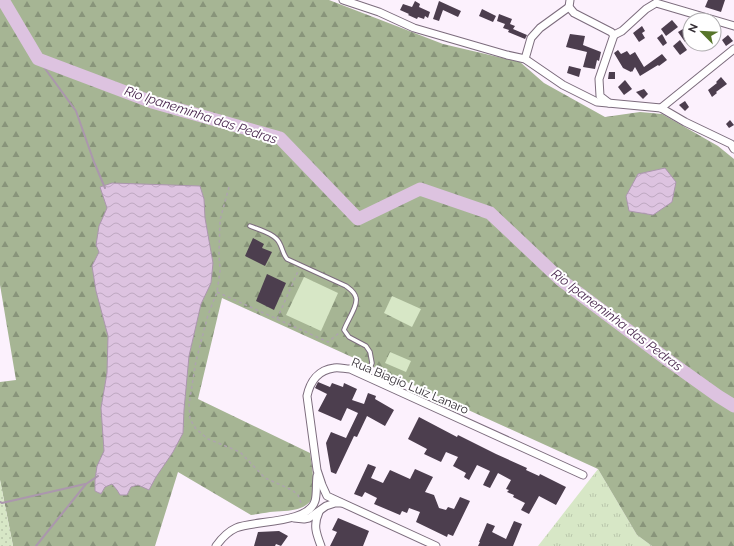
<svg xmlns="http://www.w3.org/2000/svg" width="734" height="546" viewBox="0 0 734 546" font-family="Raleway,sans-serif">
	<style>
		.grass { fill: url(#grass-tufts) }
		.forest { fill: url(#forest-firs) }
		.park { fill: url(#park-dots) }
		.pitch { fill: #d7e7c6 }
		.water { fill: url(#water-waves); stroke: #ab97ad }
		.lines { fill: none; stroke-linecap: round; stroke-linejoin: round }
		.stream { stroke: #ab97ad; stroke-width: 2 }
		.river { stroke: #ddc3e0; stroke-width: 13 }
		.building { fill: #4c3e4e }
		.service-casing { stroke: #7c6c7d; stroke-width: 5.5 }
		.minor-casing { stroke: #7c6c7d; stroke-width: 9 }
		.path { stroke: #ada4ae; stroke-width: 1.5; stroke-dasharray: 3 3; stroke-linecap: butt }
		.service { stroke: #fff; stroke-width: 3.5 }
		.minor { stroke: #fff; stroke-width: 7 }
		.labels { text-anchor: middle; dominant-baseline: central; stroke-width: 4; stroke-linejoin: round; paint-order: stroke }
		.street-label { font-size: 12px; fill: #352f36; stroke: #fff }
		.water-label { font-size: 13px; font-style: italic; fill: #4a284f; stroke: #fff }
	</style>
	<defs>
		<pattern id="grass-tufts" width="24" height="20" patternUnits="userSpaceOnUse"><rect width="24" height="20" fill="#d7e7c6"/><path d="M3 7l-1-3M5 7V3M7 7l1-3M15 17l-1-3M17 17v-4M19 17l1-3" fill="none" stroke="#b9c6ab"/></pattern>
		<pattern id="forest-firs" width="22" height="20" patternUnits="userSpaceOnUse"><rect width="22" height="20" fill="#a6b594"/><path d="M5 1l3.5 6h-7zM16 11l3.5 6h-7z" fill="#88947a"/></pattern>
		<pattern id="park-dots" width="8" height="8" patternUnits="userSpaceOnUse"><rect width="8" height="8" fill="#d7e7c6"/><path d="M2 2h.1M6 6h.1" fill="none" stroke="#b9c6ab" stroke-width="1.8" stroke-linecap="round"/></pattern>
		<pattern id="water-waves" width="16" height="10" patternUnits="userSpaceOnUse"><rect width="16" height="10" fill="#ddc3e0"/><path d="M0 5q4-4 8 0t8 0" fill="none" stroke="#bea8c1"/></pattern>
	</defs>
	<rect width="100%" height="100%" fill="#fcf1fd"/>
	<polygon class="grass" points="598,469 637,535 652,546 538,546"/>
	<path class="forest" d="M0,0h329l114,44 77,18 24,21 61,34 35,-5 22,2 56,32 16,13v387h-82l-15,-11 -39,-66 -376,-171 -24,101 112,54c2,12 6,37 1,47 -7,12 -30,11 -41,12 -6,1 -13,2 -19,3l-73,-43 -23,74h-142l-13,-66v-98l16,-2 -16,-95z"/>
	<polygon class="park" points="0,480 13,546 0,546"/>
	<g class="pitch">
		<polygon points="304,277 338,293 321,331 286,315"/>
		<polygon points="392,296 421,309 412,327 384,313"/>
		<polygon points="390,352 411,361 406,372 385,363"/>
	</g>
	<g class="water">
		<polygon points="665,168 676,182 672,202 653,215 629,211 626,196 638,174"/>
		<polygon points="112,183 200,186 204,199 205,218 213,263 211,283 201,304 189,356 184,410 183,433 173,452 156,477 149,490 138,485 131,487 127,495 120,495 117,490 112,484 105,487 101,494 95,491 95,480 97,466 104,451 101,408 107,373 108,336 96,291 92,266 99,252 96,245 99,226 107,208 100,187"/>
	</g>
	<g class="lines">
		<g class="stream">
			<polyline points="38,59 76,111 94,162 105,188"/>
			<polyline points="0,502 2,503 85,484"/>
			<polyline points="36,546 86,484 98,476"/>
		</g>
		<polyline class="river" points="3,0 38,59 152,102 280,138 358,219 420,189 490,213 561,280 669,361 718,396 734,406"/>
	</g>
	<g class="building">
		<polygon points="708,0 725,0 721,12 705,7"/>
		<polygon points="415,1 420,4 419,7 430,12 428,18 425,16 424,19 418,17 417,19 408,15 409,14 400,10 403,4 412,7"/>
		<polygon points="439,1 461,11 458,17 443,10 439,21 433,19"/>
		<polygon points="482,9 496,16 493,22 479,16"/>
		<polygon points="499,14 512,19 510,24 515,26 513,29 527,35 525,39 508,32 509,30 503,28 505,24 497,21"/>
		<polygon points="672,20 678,27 666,36 661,29"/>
		<polygon points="642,26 645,31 642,33 645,38 639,42 633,33"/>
		<polygon points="683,29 690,38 685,42 678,32"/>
		<polygon points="570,34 585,36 583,45 601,52 599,61 597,60 595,69 583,67 587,52 566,47"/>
		<polygon points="662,34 667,43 663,46 657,38"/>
		<polygon points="728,35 733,41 726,46 722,40"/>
		<polygon points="680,40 687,50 680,55 673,46"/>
		<polygon points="618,50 621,54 627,51 630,55 635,52 644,67 662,54 667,60 659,66 658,65 640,76 635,67 632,72 631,71 631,72 623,68 614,53"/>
		<polygon points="569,66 581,69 579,77 567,73"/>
		<polygon points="609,72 615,72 615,79 608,79"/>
		<polygon points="721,77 727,84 716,92 717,93 712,97 708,90 717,83 716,82"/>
		<polygon points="625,80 632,89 624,95 618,87"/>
		<polygon points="644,89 648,94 643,99 636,92"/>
		<polygon points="685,101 689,107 685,111 679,105"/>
		<polygon points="730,120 734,125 729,128 726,124"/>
		<polygon points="253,238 264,244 262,248 272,252 265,266 245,256"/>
		<polygon points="267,274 286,283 274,310 256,301"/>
		<polygon points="318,382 330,387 332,383 343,387 344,383 357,389 352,400 364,404 368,393 376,396 375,399 394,410 385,426 367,416 357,437 354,436 336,474 331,472 326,443 331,432 346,438 358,413 347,408 341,421 318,411 327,394 315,388"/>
		<polygon points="419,417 457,437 458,435 496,454 527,468 526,470 539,476 540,474 566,487 556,505 539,496 529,514 521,510 525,503 513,497 514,495 507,492 509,490 506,489 511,480 498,473 490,488 483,485 490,471 477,465 469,480 464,477 466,473 453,466 458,457 446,452 441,462 424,454 427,449 408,439"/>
		<polygon points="368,464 376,467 371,478 383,483 390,470 410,479 415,469 433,477 425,492 434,495 439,508 446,510 448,507 454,509 460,497 470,501 453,536 448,534 447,537 416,522 420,512 409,508 407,513 402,511 400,515 374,504 377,498 365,492 362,497 354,494"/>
		<polygon points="338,518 369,531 363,546 330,546 337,532 332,530"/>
		<polygon points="514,521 522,524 513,546 478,546 480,542 479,542 487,523 495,526 492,532 506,539"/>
		<polygon points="279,531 288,536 281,546 276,544 275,546 254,546 258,532"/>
	</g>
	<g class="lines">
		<g class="service-casing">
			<path id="service" d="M250,226c10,4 26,8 30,18 3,6 3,10 7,15l59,27c4,3 9,6 10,12 2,8 -9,23 -12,32l5,7 17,9 4,6 2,11 -5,13"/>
		</g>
		<g class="minor-casing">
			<g id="minor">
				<polyline points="343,0 379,12 414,28 507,55 525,59 563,85 597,102 661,108 685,122 731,144 734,149"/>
				<polyline points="570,0 569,7 574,13 611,32 614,35 622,31 646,9 656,3 734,26"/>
				<polyline points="525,59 531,38 540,28 569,7"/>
				<polyline points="609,103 600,96 599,79 614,35"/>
				<polyline points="661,108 734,49"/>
				<path d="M319,512c-6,13 -3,21 2,34"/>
				<polyline points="294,518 304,519 309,518 326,506 335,503 341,503"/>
				<path d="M216,546c5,-7 11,-14 20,-18 19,-8 72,-4 79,-27 2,-6 1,-18 2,-25"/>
				<path d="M436,546l-109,-50 -5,-11 -5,-15 -10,-74c3,-14 11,-26 27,-28 5,-1 11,1 16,1l233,106"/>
			</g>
		</g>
		<g class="path">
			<polyline points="229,187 220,220 219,253 220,271 217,292 208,315 196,361 189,404 190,419 196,429 208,439 240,452 265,478 292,490 298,495 302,505"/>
			<polyline points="217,292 328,342 339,333"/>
			<polyline points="277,319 299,269"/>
		</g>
		<use href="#service" class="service"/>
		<use href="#minor" class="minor"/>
	</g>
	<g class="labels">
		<g class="street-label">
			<text transform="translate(410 386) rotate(23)">Rua Biagio Luiz Lanaro</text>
		</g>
		<g class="water-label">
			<text transform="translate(201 115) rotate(18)">Rio Ipaneminha das Pedras</text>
			<text transform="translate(617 320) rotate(37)">Rio Ipaneminha das Pedras</text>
		</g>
	</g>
	<g transform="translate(702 32) rotate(294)"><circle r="19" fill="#ffffff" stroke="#aeacaf"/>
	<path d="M0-3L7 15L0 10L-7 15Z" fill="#57752a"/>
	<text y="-6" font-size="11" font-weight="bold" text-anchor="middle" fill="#352f36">N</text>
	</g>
</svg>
